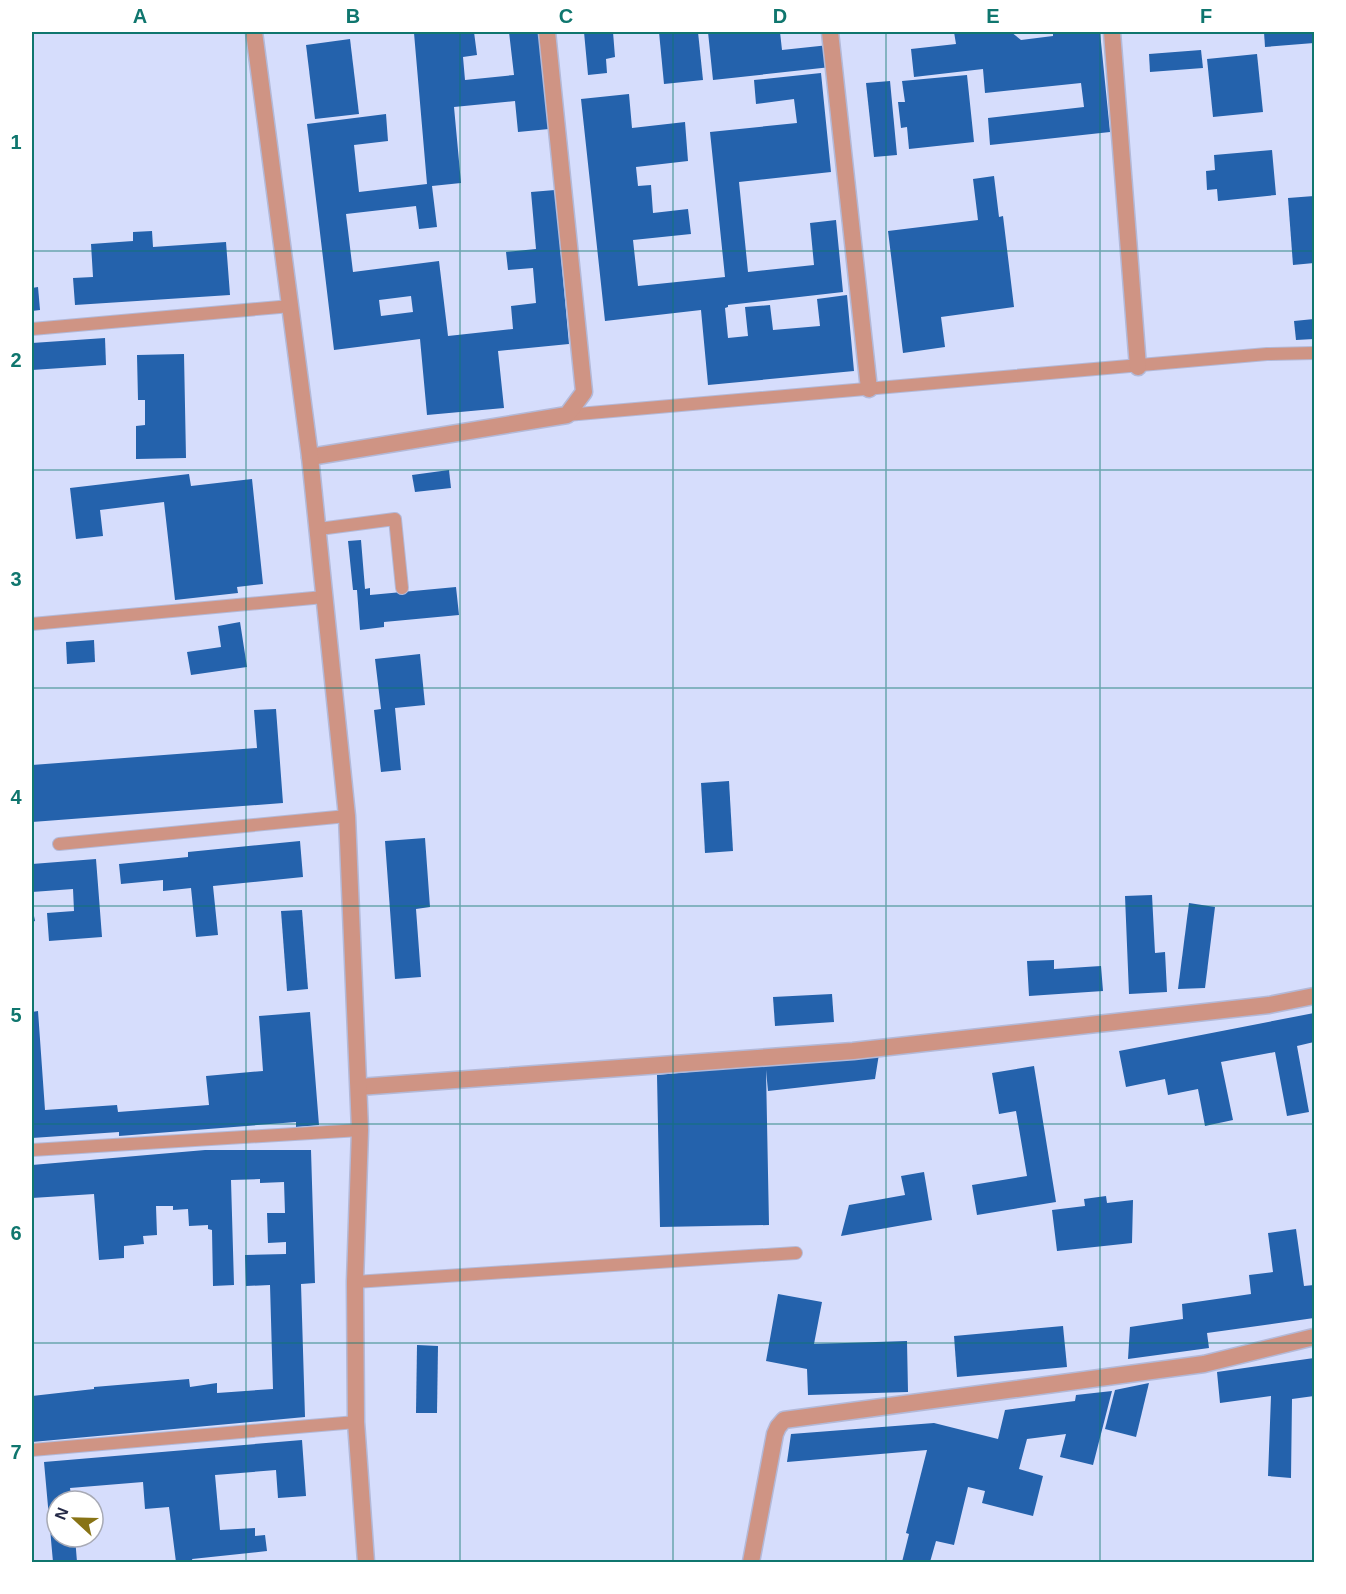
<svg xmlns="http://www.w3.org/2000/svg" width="1346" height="1594" viewBox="0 0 1346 1594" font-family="Arial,sans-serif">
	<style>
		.building { fill: #2462ac; fill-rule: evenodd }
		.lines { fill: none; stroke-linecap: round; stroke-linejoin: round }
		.service-casing { stroke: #b3b9d8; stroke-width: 14 }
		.minor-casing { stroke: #b3b9d8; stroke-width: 19 }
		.tertiary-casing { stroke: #b3b9d8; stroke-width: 19 }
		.service { stroke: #cf9484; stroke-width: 12 }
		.minor { stroke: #cf9484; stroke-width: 16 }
		.tertiary { stroke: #cf9484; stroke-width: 16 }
		.grid { fill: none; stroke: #0f766e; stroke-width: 1.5; stroke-opacity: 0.55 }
		.neatline { fill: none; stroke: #0f766e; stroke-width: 2 }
		.grid-label { font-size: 20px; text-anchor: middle; font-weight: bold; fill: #0f766e }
	</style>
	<rect width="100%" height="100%" fill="#d6ddfc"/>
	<g class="building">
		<path d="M424,32h50l3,23 -14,2 2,23 49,-5 -5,-43h30l10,97 -31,3 -3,-31 -61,6 7,76 -29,3 5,41 -18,2 -3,-23 -70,8 7,58 86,-11 9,75 65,-7 -2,-23 25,-3 -3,-35 -25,2 -2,-18 30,-3 -5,-57 24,-2 14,154 -71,7 6,57 -77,7 -7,-76 -86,11 -27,-226 79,-10 2,27 -34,4 5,47 68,-8 -13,-151zM411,296l2,16 -32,4 -2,-16z"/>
		<polygon points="584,32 613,32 615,57 606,59 607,73 588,75"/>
		<polygon points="659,32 698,32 703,80 664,84"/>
		<polygon points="708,32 780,32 782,50 829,45 831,67 713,80"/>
		<polygon points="954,32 1011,32 1021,40 1053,36 1053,32 1100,32 1110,132 990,145 988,118 1084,107 1081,83 985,93 983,69 914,77 911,49 956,44"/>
		<polygon points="1264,32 1314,32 1314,43 1265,47"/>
		<polygon points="350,39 359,114 315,119 306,45"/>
		<polygon points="1201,50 1203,68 1150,72 1149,54"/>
		<polygon points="1257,54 1263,112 1213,117 1207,59"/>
		<polygon points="821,73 831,172 739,182 748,272 814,265 810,223 836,220 843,292 728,305 728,307 725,308 728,338 748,336 745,307 770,305 773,330 820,326 817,299 847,295 854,371 708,385 701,310 605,321 581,99 629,94 632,128 685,122 688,161 636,167 638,186 651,185 653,213 688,209 691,234 633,240 638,286 725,277 710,132 797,123 794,99 756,104 754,80"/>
		<polygon points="967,75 974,142 909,149 907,127 901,128 898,102 905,102 902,81"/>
		<polygon points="890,81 897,155 874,157 866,83"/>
		<polygon points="1272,150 1276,195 1218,201 1217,189 1207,190 1206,171 1215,170 1214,155"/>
		<polygon points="994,176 999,217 1003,216 1014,307 941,317 945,347 903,353 888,231 978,220 973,179"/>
		<polygon points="1314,196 1314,263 1293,265 1288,198"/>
		<polygon points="152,231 153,247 226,242 230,295 75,305 73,278 93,277 91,244 133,241 133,232"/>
		<polygon points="38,287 40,310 32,311 32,288"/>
		<polygon points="1314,319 1314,339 1296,340 1294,321"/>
		<polygon points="105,338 106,365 32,370 32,343"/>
		<polygon points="184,354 186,458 136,459 136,426 145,425 145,400 138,400 137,355"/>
		<polygon points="449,470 451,488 415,492 412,475"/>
		<polygon points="189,474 191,486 252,479 263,584 237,587 238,593 175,600 164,502 100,510 103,536 76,539 70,488"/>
		<polygon points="361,540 365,589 370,588 370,595 456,587 459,615 384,622 384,627 360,630 357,590 353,590 348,541"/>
		<polygon points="240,622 247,667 191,675 187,652 221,647 218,626"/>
		<polygon points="94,640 95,662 67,664 66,642"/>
		<polygon points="420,654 425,705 395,708 401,770 381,772 374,710 381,709 375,659"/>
		<polygon points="276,709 283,803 32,822 32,765 257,748 254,710"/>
		<polygon points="729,781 733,851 705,853 701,783"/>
		<polygon points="425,838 430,907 416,909 421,977 395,979 385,841"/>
		<polygon points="300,841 303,877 213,886 218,935 196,937 191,888 163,891 163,880 121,884 119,864 188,857 188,852"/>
		<polygon points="96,859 102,937 49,941 47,913 74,911 73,889 32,892 32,864"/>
		<polygon points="1152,895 1155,953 1165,952 1167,992 1129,994 1125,896"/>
		<polygon points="1189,903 1215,907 1205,988 1178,989"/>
		<polygon points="32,906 35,921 32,922"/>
		<polygon points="302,910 308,989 287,991 281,911"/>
		<polygon points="1054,960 1054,969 1101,966 1103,991 1029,996 1027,961"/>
		<polygon points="832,994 834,1022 775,1026 773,997"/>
		<polygon points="38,1011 45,1110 117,1105 118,1112 209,1105 206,1076 263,1071 259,1016 310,1012 319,1125 296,1127 296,1122 119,1136 119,1132 32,1138 32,1012"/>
		<polygon points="1314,1013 1314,1042 1297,1046 1309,1112 1287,1116 1275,1052 1221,1062 1233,1120 1205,1126 1198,1089 1168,1095 1165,1079 1126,1087 1119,1051"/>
		<polygon points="879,1054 875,1079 768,1091 766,1070 769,1225 660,1227 657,1075"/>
		<polygon points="1034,1066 1056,1202 977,1215 972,1185 1027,1176 1016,1111 999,1114 992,1073"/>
		<polygon points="205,1150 311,1150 315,1283 301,1284 305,1417 32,1442 32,1396 94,1389 94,1387 189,1379 190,1387 217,1383 217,1393 273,1389 270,1285 246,1286 245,1255 286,1254 286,1242 268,1243 267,1213 285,1213 284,1182 260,1183 260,1179 231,1180 234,1285 213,1286 212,1230 208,1229 208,1225 189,1226 188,1209 173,1210 173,1206 156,1206 157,1235 143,1236 144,1244 124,1246 124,1258 99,1260 94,1194 32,1198 32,1165"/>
		<polygon points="924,1172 932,1220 841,1236 849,1205 905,1195 901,1176"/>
		<polygon points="1106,1196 1107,1203 1133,1200 1132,1243 1057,1251 1052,1210 1085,1206 1084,1199"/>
		<polygon points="1296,1229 1304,1286 1314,1285 1314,1318 1207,1333 1209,1348 1128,1359 1130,1327 1183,1319 1182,1304 1251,1294 1249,1275 1273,1272 1268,1233"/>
		<polygon points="778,1294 822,1302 814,1344 907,1341 908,1392 808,1395 807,1369 766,1361"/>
		<polygon points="1063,1326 1067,1367 957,1377 954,1336"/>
		<polygon points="417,1345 438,1346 437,1413 416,1413"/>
		<polygon points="1314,1358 1314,1396 1292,1399 1291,1478 1268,1476 1271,1396 1220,1403 1217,1372"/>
		<polygon points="1149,1383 1136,1437 1105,1429 1115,1390"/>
		<polygon points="1112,1391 1093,1465 1060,1457 1066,1434 1027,1439 1019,1469 1043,1476 1033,1516 982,1503 985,1491 968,1487 954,1545 936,1541 930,1562 902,1562 909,1534 906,1533 927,1450 787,1462 791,1434 934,1423 998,1439 1005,1410 1075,1401 1076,1395"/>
		<polygon points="302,1440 306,1496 278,1498 276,1470 215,1475 220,1530 255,1528 255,1536 265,1535 267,1551 192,1559 193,1562 176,1562 169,1507 145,1509 143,1482 70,1488 72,1501 57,1501 57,1537 75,1537 77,1562 53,1562 44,1462"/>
	</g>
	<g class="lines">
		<g class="service-casing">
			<g id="service">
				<polyline points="32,329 291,306"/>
				<polyline points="567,415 1267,354 1314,353"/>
				<polyline points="319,529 395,519 402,588"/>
				<polyline points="32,624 324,597"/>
				<polyline points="59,844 347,816"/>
				<polyline points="32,1150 360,1130"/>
				<polyline points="355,1282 796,1253"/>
				<polyline points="32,1450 356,1422"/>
			</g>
		</g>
		<g class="minor-casing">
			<g id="minor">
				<polyline points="830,32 869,389"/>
				<polyline points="1112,32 1138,367"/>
				<polyline points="310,457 567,415 584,392 547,32"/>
				<polyline points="359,1087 853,1051 1269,1005 1314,996"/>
				<polyline points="751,1562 775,1434 778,1427 784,1420 1204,1364 1314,1337"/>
			</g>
		</g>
		<g class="tertiary-casing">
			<polyline id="tertiary" points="254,32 310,457 347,816 360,1130 355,1282 356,1422 366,1562"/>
		</g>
		<use href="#service" class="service"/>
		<use href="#minor" class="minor"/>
		<use href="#tertiary" class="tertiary"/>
	</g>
	<path class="grid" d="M246,32v1530M460,32v1530M673,32v1530M886,32v1530M1100,32v1530M32,251h1282M32,470h1282M32,688h1282M32,906h1282M32,1124h1282M32,1343h1282"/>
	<rect width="1346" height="1594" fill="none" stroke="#ffffff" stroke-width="66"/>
	<g transform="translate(75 1519) rotate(292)"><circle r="28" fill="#ffffff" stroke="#a8aab5" stroke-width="1.5"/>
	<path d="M0-4.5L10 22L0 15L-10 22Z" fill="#887315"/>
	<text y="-9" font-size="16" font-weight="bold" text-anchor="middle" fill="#252a47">N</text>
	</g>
	<rect x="33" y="33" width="1280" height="1528" class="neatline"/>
	<g class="grid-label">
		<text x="140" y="23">A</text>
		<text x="353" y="23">B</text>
		<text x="566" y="23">C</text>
		<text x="780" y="23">D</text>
		<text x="993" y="23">E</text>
		<text x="1206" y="23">F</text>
		<text x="16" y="149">1</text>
		<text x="16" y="367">2</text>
		<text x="16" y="586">3</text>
		<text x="16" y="804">4</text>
		<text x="16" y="1022">5</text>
		<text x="16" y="1240">6</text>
		<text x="16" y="1459">7</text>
	</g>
</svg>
